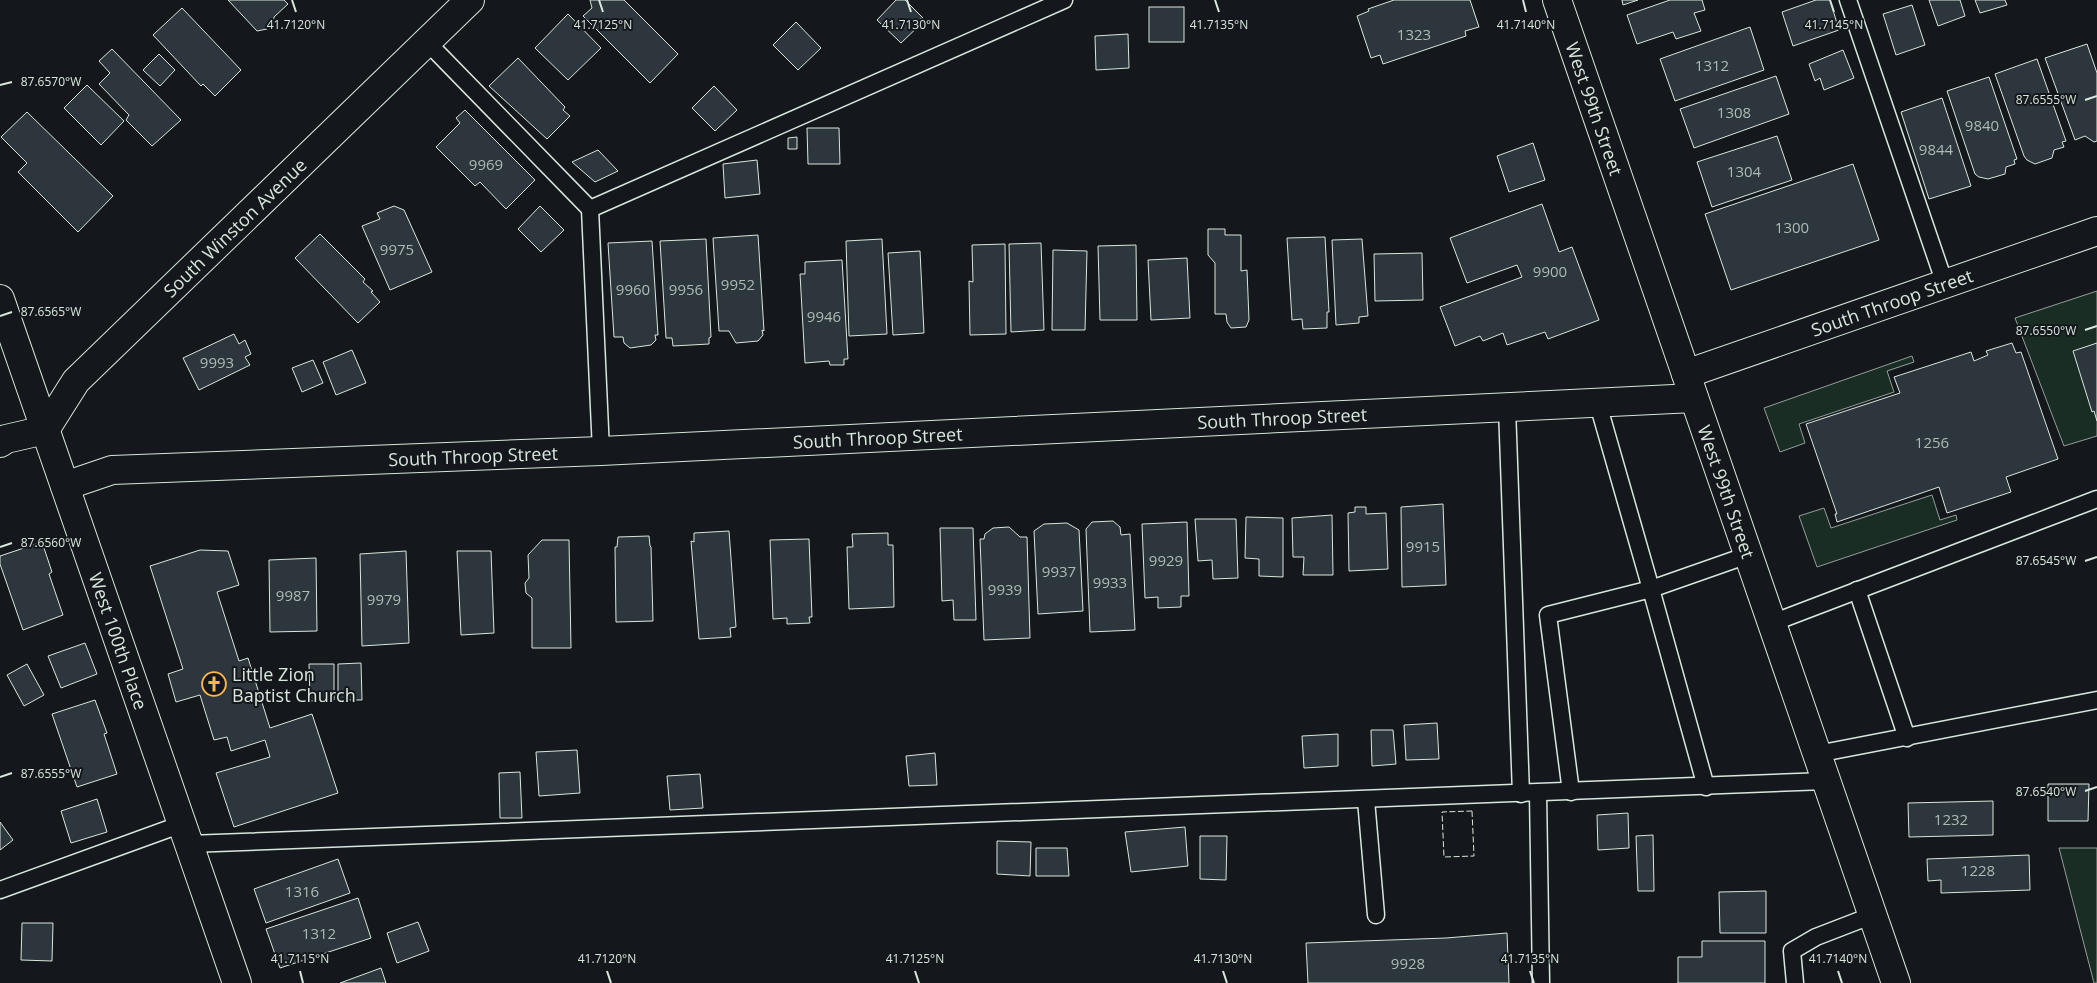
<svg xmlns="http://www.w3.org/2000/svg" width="2097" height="983" viewBox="0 0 2097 983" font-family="'Open Sans',sans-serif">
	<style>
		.green { fill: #1a2d24; stroke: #939e99 }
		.building { fill: #2c363c; stroke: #d8e6dc }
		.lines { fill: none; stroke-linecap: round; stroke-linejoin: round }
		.lane-casing { stroke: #d8e6dc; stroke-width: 19 }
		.street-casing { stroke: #d8e6dc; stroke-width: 30 }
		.secondary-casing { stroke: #d8e6dc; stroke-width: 30 }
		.lane { stroke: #14181c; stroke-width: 16 }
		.street { stroke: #14181c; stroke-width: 28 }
		.secondary { stroke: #14181c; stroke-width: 28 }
		.fence { stroke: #d8e6dc; stroke-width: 1; stroke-dasharray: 6 2.5; stroke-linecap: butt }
		.ticks { fill: none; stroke: #d8e6dc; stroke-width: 2 }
		.labels { text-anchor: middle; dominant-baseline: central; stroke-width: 4; stroke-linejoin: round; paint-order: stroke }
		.number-label { font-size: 15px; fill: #adbab4 }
		.street-label { font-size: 18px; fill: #d8e6dc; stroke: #14181c }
		.poi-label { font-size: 18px; fill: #d8e6dc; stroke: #14181c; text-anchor: start }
		.ticks-label { font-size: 12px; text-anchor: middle; fill: #d8e6dc; stroke: #14181c; stroke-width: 4; stroke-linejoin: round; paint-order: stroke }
	</style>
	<rect width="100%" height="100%" fill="#14181c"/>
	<g class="green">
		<polygon points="2097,291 2097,436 2064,446 2015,318"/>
		<polygon points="1912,356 1914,362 1887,371 1894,392 1799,424 1805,443 1780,452 1764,408"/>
		<polygon points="1932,495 1940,520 1956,515 1957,520 1817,567 1799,516 1824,508 1831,528"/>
		<polygon points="2059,848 2097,848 2097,983 2094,983"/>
	</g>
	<g class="building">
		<polygon points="228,0 284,0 288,4 274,17 273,24 267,29 257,31"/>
		<polygon points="590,0 624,0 678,54 650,83 583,16 592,8"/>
		<polygon points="896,0 905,0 923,18 920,19 923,22 901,43 877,20"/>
		<polygon points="1394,0 1470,0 1479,27 1465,31 1466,36 1383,64 1380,55 1371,58 1357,16 1369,11 1368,9"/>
		<polygon points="1622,0 1638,0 1623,5"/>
		<polygon points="1670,0 1702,0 1705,10 1694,13 1701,31 1676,39 1673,32 1637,44 1627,15"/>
		<polygon points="1816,0 1830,0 1839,30 1793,46 1782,12"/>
		<polygon points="1929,0 1960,0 1965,16 1938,26"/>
		<polygon points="1975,0 2005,0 2007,5 1980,13"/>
		<polygon points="1912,5 1925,45 1896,55 1883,14"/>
		<rect x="1149" y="7" width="35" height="35"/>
		<polygon points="182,8 241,70 215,96 203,84 201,86 153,35"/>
		<polygon points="568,14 601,48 568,80 535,48"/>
		<polygon points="796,22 821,48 798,70 773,45"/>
		<polygon points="1750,27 1764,70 1675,101 1660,59"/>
		<polygon points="1128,34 1129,68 1096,70 1095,36"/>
		<polygon points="2087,44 2097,73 2097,141 2094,142 2085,136 2075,140 2045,58"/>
		<polygon points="112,49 181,120 152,146 126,120 129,115 99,84 110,73 99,61"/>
		<polygon points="1843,50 1854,78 1824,90 1820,78 1815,81 1809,64"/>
		<polygon points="159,54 175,70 160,86 143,70"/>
		<polygon points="518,58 565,107 563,110 570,116 547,139 489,86"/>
		<polygon points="2037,59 2066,141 2062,142 2064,147 2054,150 2052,158 2035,164 2027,160 2024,156 1995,74"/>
		<polygon points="1776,76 1789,114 1694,148 1680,109"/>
		<polygon points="1989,77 2017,159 2014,160 2015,164 2006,167 2005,174 1988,179 1979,177 1975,174 1947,91"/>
		<polygon points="87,85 124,121 101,145 64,108"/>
		<polygon points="714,86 737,110 715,131 692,108"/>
		<polygon points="1942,98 1971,186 1929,199 1901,112"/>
		<polygon points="465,110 535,180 506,209 480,182 475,186 436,147 460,123 456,118"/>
		<polygon points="27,112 113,196 78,232 18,172 27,163 1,137"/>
		<polygon points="807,128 839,128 840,164 808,164"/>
		<polygon points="1777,136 1792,180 1712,207 1697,162"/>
		<polygon points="797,137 797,149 788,149 788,138"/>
		<polygon points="1533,143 1545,180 1509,192 1497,156"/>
		<polygon points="598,150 618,171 595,182 572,162"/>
		<polygon points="757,160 760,194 725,198 723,164"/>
		<polygon points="1853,164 1879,240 1731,290 1705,214"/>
		<polygon points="1542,204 1559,252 1572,247 1599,320 1548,339 1545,332 1507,345 1503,333 1483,341 1480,336 1455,346 1440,307 1522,277 1517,265 1467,283 1450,238"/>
		<polygon points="394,206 404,210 432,272 390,290 362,226 380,219 377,213"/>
		<polygon points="540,206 564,230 541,252 518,229"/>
		<polygon points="1208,229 1225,229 1225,235 1241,235 1241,271 1247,270 1249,320 1246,327 1231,328 1227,322 1226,314 1215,314 1215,263 1208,255"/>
		<polygon points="320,234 365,279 363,282 373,291 371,292 380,302 358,323 295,258"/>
		<polygon points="758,235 764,331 762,330 763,335 758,341 736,343 729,331 719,331 713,238"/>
		<polygon points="1325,237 1329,312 1327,312 1327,328 1303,329 1302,319 1292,320 1287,238"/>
		<polygon points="706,239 711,337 709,338 709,344 673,346 672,338 666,338 660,241"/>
		<polygon points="882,239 887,334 849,336 846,241"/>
		<polygon points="1362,239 1368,316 1359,317 1359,323 1336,325 1332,240"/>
		<polygon points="652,241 658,335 655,335 656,340 651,345 630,348 624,343 623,337 614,337 608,243"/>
		<polygon points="1041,243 1044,330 1011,332 1009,244"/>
		<polygon points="1005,244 1006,334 970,335 969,281 973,282 972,245"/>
		<polygon points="1136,245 1137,320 1100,320 1098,246"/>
		<polygon points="1053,250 1087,251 1085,330 1052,330"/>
		<polygon points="920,251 924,333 893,335 888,253"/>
		<polygon points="1422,253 1423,300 1375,301 1374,254"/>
		<polygon points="1187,258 1190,318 1151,320 1148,260"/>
		<polygon points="842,260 848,359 844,359 844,365 830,365 829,361 805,363 800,274 805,274 805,262"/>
		<polygon points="234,334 239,344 245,340 251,354 245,357 250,365 199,390 183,358"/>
		<polygon points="2012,343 2016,353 2021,352 2058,459 2006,477 2011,492 1947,513 1939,487 1837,522 1835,514 1837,514 1806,424 1900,393 1894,377 1971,352 1974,361 1988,355 1986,351"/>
		<polygon points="2097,343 2097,421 2094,411 2092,412 2073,351"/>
		<polygon points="352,350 366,383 336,395 323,362"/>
		<polygon points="313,360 323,383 302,392 292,368"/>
		<polygon points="1443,504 1446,585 1402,587 1401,507"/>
		<polygon points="1355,507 1366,507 1366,514 1386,513 1388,569 1349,571 1348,513 1355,512"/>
		<polygon points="1332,515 1333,575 1303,575 1304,557 1293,557 1292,518"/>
		<polygon points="1246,517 1283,518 1283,577 1259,576 1259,559 1245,558"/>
		<polygon points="1195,519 1236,519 1238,578 1213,579 1212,560 1198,561"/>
		<polygon points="1113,521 1120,527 1121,535 1130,534 1135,630 1090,632 1086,529 1092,522"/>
		<polygon points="1187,522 1189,596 1181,596 1181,607 1158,608 1158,597 1145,598 1142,524"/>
		<polygon points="1067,523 1079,530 1083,611 1038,614 1034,531 1044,524"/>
		<polygon points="1009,527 1020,537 1027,537 1030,638 984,640 980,539 984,539 985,534 993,528"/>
		<polygon points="940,528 973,528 976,620 954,620 953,600 942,601"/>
		<polygon points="729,531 736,627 730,628 731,637 699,639 691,541 694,542 694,533"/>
		<polygon points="888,533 888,545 893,545 894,607 849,609 847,547 853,547 852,534"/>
		<polygon points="649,536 650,546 651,547 653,621 616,622 615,547 617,547 618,537"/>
		<polygon points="809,539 812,617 809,617 810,623 787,624 787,618 773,619 770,540"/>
		<polygon points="542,540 569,540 571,648 532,648 532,598 526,593 525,583 529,578 528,555"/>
		<polygon points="42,542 52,572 49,574 63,615 23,630 0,564 0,556"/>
		<polygon points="200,550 228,551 239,585 217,592 239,661 248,658 270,728 312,714 338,793 234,827 216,773 270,757 265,740 231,751 227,737 214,740 200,695 176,702 168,674 183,669 150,566"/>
		<polygon points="406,551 409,643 362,646 360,554"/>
		<polygon points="457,551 491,551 494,633 461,635"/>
		<polygon points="316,558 317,631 270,632 269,560"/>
		<polygon points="85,643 97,674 61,688 48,656"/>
		<polygon points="361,663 362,700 338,700 338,664"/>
		<polygon points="27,664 44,695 24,706 7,675"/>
		<polygon points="309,664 334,664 334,700 310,701"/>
		<polygon points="95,700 107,733 104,734 117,774 77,787 52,714"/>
		<polygon points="1437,723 1439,759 1406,760 1404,725"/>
		<polygon points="1371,730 1393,730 1396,764 1372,766"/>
		<polygon points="1338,734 1338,766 1304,768 1302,736"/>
		<polygon points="577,750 580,793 539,796 536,752"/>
		<polygon points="935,753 937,785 909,786 906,756"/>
		<polygon points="520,772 522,818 500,818 499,773"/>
		<polygon points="700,774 703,808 670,810 667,776"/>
		<polygon points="2048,784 2089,784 2088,821 2048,821"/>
		<polygon points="97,799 107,832 71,843 61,811"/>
		<polygon points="1993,801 1993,835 1909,837 1908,803"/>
		<polygon points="1628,813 1629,848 1598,850 1597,815"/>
		<polygon points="0,822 13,840 0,850"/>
		<polygon points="1185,827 1188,866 1131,872 1125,832"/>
		<polygon points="1653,835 1654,891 1638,891 1636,836"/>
		<polygon points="1200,836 1227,836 1226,880 1200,879"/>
		<polygon points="997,841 1031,842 1030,876 997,874"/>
		<polygon points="1036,848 1067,848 1069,876 1036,876"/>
		<polygon points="2029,855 2030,890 1941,893 1941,880 1928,881 1927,859"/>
		<polygon points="338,859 350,893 266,923 254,889"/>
		<polygon points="1766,891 1766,933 1720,933 1719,892"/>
		<polygon points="358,898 371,938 280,968 266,929"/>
		<polygon points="418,922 429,951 397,963 387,933"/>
		<polygon points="22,923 53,923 52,961 21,960"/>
		<polygon points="1507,933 1509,983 1308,983 1306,943 1446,938"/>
		<polygon points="1702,941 1765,941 1765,983 1678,983 1678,957 1702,957"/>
		<polygon points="381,968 386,983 340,983"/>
	</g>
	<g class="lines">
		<g class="lane-casing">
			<g id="lane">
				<polyline points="1848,0 1945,284"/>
				<polyline points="427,42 590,209 601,451"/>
				<polyline points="590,209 1064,0"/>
				<polyline points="1598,404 1651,589 1748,555"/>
				<polyline points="1507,408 1521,794"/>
				<polyline points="1857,590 1907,738"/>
				<polyline points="1772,623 2097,499"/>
				<polyline points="1817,754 2097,700"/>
				<polyline points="1571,792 1548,615 1651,589 1706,787"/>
				<polyline points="1538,793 1541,983"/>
				<polyline points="1366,800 1376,915"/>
				<polyline points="189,844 1826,781"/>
				<polyline points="0,890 182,824"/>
				<polyline points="1795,983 1792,951 1816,937 1873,915"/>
			</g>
		</g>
		<g class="street-casing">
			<g id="street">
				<path id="s1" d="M0,299l237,684"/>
				<path id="s2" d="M1686,374l411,-143"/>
				<path id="s3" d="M0,443l6,-4 39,-9 31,-49 394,-381"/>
				<path id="s4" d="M65,486l47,-16 489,-19 1093,-53"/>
			</g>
		</g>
		<g class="secondary-casing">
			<g id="secondary">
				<path id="s5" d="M1557,0l339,983"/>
			</g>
		</g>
		<use href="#lane" class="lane"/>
		<use href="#street" class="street"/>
		<use href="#secondary" class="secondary"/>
		<polygon class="fence" points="1472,811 1474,856 1444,857 1442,812"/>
	</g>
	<path class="ticks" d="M292,0l4,12M599,0l4,12M907,0l4,12M1215,0l4,12M1523,0l3,12M1830,0l4,12M0,85l12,-3M2085,100l12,-4M0,316l12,-4M2085,330l12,-4M0,547l12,-4M2085,561l12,-4M0,777l12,-4M2085,791l12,-4M300,971l3,12M607,971l4,12M915,971l4,12M1223,971l4,12M1530,971l4,12M1838,971l4,12"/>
	<defs>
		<g id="church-ring" transform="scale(1.25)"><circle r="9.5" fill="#14181c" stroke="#ffb74d" stroke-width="1.5"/><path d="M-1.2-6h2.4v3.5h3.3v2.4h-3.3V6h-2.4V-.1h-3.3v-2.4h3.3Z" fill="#ffb74d"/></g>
	</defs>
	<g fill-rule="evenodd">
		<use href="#church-ring" x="214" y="684"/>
	</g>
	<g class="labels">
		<g class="number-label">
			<text x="1414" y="34">1323</text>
			<text x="1712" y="65">1312</text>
			<text x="1734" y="112">1308</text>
			<text x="1982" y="125">9840</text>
			<text x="1936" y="149">9844</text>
			<text x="486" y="164">9969</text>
			<text x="1744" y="171">1304</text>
			<text x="1792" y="227">1300</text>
			<text x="397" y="249">9975</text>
			<text x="1550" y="271">9900</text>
			<text x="738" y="284">9952</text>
			<text x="633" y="289">9960</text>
			<text x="686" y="289">9956</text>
			<text x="824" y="316">9946</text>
			<text x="217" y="362">9993</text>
			<text x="1932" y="442">1256</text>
			<text x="1423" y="546">9915</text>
			<text x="1166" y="560">9929</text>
			<text x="1059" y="571">9937</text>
			<text x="1110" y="582">9933</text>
			<text x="1005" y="589">9939</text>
			<text x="293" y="595">9987</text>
			<text x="384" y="599">9979</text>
			<text x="1951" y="819">1232</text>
			<text x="1978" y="870">1228</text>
			<text x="302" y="891">1316</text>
			<text x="319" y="933">1312</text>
			<text x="1408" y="963">9928</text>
		</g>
		<g class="street-label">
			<text stroke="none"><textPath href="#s5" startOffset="115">West 99th Street</textPath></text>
			<text stroke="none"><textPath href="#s3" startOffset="326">South Winston Avenue</textPath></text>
			<text stroke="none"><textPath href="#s2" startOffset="218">South Throop Street</textPath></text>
			<text stroke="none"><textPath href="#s4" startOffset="1221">South Throop Street</textPath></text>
			<text stroke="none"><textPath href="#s4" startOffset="816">South Throop Street</textPath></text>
			<text stroke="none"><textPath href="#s4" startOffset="411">South Throop Street</textPath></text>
			<text stroke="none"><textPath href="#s5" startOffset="520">West 99th Street</textPath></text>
			<text stroke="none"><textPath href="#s1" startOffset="362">West 100th Place</textPath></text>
		</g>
		<g class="poi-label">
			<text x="232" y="674">Little Zion<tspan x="232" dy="21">Baptist Church</tspan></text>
		</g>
	</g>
	<g class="ticks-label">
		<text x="296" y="29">41.7120°N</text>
		<text x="603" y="29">41.7125°N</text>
		<text x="911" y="29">41.7130°N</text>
		<text x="1219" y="29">41.7135°N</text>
		<text x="1526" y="29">41.7140°N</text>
		<text x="1834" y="29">41.7145°N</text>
		<text x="51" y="86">87.6570°W</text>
		<text x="2046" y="104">87.6555°W</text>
		<text x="51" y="316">87.6565°W</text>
		<text x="2046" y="335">87.6550°W</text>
		<text x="51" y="547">87.6560°W</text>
		<text x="2046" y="565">87.6545°W</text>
		<text x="51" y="778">87.6555°W</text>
		<text x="2046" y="796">87.6540°W</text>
		<text x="300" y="963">41.7115°N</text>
		<text x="607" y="963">41.7120°N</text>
		<text x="915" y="963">41.7125°N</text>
		<text x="1223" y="963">41.7130°N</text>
		<text x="1530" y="963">41.7135°N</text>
		<text x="1838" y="963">41.7140°N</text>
	</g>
</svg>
